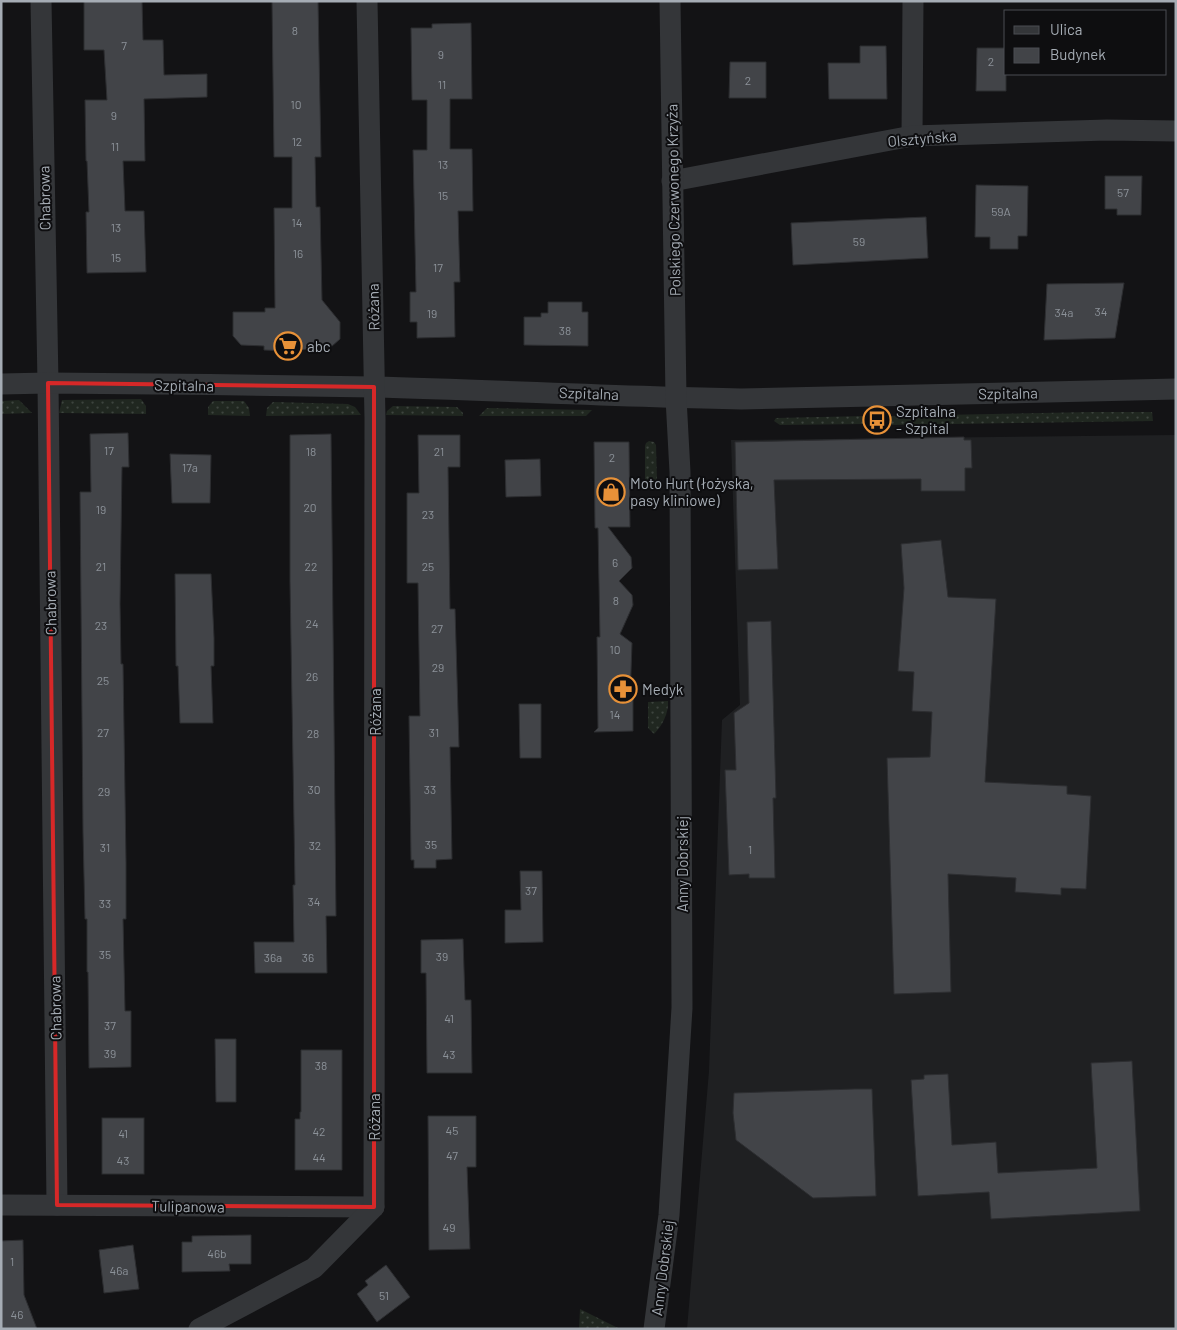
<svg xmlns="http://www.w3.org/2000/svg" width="1177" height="1330" viewBox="0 0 1177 1330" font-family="Barlow,sans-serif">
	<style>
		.built { fill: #1f2022 }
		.grass { fill: url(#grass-dots) }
		.building { fill: #424448; stroke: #2d2e31 }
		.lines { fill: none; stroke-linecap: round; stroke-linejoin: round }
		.street { stroke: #343639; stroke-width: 21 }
		.marked { fill: none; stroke: #d62828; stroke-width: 4; stroke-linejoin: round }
		.labels { text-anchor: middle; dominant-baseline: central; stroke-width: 4; stroke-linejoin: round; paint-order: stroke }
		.number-label { font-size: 12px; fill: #8c9299 }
		.street-label { font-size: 15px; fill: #a5acb4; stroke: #0e0e10 }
		.poi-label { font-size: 15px; fill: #a5acb4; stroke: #0e0e10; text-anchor: start }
	</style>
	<defs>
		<pattern id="grass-dots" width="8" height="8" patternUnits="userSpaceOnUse" patternTransform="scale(1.25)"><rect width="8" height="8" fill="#202720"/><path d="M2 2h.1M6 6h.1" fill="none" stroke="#3d443e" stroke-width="1.8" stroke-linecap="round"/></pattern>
	</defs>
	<rect width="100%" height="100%" fill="#131315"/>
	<polygon class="built" points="1176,435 1176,1329 687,1329 709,1071 722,720 740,705 731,440"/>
	<g class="grass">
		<polygon points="141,399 146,406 146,414 59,413 62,400"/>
		<polygon points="19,400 32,413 1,414 1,401"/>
		<polygon points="213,401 244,401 249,408 250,416 208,415 208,407"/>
		<polygon points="273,402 348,404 355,407 361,415 266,416 267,408"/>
		<polygon points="393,406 457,407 463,413 463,416 386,415 387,411"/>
		<polygon points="487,408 592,410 586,416 479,416"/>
		<polygon points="1092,412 1152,412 1153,421 889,425 889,416"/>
		<polygon points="866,416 866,424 780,425 774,421 776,418"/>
		<polygon points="649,441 654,442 656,445 657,481 656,485 652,488 647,487 645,483 645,446 646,443"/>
		<path d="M668,701c1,12 -6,25 -14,33l-6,-6v-26z"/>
		<polygon points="580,1309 620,1329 579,1329"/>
	</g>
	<g class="building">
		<polygon points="84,1 142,1 143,40 163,40 164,75 207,74 207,97 144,99 145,161 123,161 125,211 144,211 146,272 87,273 86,212 89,212 87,161 86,161 85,100 107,100 104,50 84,50"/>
		<polygon points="272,1 318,1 321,157 315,157 316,207 320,207 322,300 340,322 340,339 331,347 289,351 264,350 264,346 241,345 233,336 233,312 265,312 265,308 275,308 274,208 292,208 292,157 274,157"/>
		<polygon points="471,23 472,99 450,99 450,149 472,149 473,211 458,211 460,282 454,282 455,337 417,338 417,322 410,322 410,292 416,292 413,150 427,150 427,100 412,100 411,28 432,28 432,24"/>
		<polygon points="860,46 886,46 887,99 829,99 828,63 860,63"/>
		<polygon points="977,48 1006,48 1006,91 976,91"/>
		<polygon points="730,62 766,62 766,98 729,98"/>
		<polygon points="1105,176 1142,176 1141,215 1117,215 1117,209 1105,209"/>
		<polygon points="976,185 1028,186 1027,236 1018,236 1018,249 990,249 990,237 975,237"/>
		<polygon points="926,217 928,258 793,265 791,223"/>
		<polygon points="1124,283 1115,338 1044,340 1047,284"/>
		<polygon points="548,302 582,302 582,312 588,312 588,346 524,345 524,317 541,317 541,313 548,313"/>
		<polygon points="128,433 129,467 122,467 120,604 121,664 123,664 126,862 126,919 123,919 125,1011 131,1011 131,1067 89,1068 88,972 87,972 87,919 85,919 83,832 80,492 91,492 90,434"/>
		<polygon points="331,434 336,916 326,916 327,973 255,973 254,942 294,942 293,885 295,885 290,582 290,435"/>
		<polygon points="418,435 460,435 460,467 448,467 450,609 455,609 459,747 450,747 452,859 436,860 436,868 414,868 414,860 411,860 409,716 420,716 418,583 407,583 407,493 419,493"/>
		<polygon points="964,437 964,440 971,440 972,468 965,468 965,491 921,491 921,479 774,480 778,569 738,570 735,442"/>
		<polygon points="594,442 629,442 630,527 608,527 631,557 632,568 619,581 632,595 633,605 620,634 632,643 630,699 633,697 633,731 594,732 598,728 597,637 600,637 598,528 595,528"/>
		<polygon points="170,454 211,455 210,503 172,503"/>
		<polygon points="540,459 541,496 506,497 505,460"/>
		<polygon points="941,540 948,597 996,599 985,782 1067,786 1067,794 1091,796 1086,889 1061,888 1061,895 1015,892 1016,878 948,874 951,992 894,994 887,758 930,757 932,712 912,711 914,672 898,671 904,588 901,544"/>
		<polygon points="175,574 211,574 214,638 214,666 211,666 213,723 180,723 178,666 176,666"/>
		<polygon points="771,621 776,798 773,798 775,878 749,878 749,874 729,875 725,770 736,770 734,713 749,703 747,622"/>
		<polygon points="519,704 541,704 541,758 520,758"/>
		<polygon points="520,871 542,871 543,942 505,943 505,910 521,910"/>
		<polygon points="463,939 465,1000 471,1000 472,1073 427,1073 426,973 421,973 421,940"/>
		<polygon points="215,1039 236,1039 236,1102 216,1102"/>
		<polygon points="301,1050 342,1050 342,1170 295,1170 295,1119 300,1119 300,1112 301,1112"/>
		<polygon points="1132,1061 1140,1211 991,1219 989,1192 918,1196 911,1080 924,1079 924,1075 948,1074 952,1145 996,1142 998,1173 1097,1168 1091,1063"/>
		<polygon points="854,1089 872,1089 876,1196 813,1198 736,1140 733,1113 734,1093"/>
		<polygon points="428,1116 476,1116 476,1167 467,1167 470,1249 429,1250"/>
		<rect x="102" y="1118" width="42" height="56"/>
		<polygon points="251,1235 251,1264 229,1264 230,1271 182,1272 182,1242 192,1242 192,1236"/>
		<polygon points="23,1240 24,1295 37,1329 1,1329 1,1241"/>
		<polygon points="133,1245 139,1289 104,1293 99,1250"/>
		<polygon points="386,1265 410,1297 377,1322 357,1294 368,1285 365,1281"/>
	</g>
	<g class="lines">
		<g class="street">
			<polyline points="41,1 48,383 57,1205"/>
			<polyline points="912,136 913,1"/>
			<polyline points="672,181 912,136 1107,130 1176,131"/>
			<path d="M1,384l47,-1c109,1 217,2 326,4 122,3 245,10 367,12l435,-10"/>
			<polyline points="1,1205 374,1207"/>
			<polyline points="199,1329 314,1268 374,1207 375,419 367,1"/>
			<polyline points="654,1329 669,1215 682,1008 680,472 676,398 670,1"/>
		</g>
	</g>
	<path class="marked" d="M48,383l326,4v820l-317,-2z"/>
	<defs>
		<g id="supermarket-ring" transform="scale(1.4375)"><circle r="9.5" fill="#0e0e10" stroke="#e79138" stroke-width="1.5"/><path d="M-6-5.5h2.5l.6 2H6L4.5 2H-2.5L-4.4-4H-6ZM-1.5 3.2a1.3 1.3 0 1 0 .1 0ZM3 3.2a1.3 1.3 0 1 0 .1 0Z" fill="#e79138"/></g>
		<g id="bus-ring" transform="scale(1.4375)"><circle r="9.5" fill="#0e0e10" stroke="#e79138" stroke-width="1.5"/><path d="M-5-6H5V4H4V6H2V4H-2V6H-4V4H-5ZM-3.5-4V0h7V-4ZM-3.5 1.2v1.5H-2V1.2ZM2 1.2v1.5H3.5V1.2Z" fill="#e79138"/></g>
		<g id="shop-ring" transform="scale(1.4375)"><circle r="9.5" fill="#0e0e10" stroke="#e79138" stroke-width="1.5"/><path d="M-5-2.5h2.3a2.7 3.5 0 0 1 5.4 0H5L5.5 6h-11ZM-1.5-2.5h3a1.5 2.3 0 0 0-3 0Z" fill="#e79138"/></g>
		<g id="pharmacy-ring" transform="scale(1.4375)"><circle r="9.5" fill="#0e0e10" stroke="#e79138" stroke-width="1.5"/><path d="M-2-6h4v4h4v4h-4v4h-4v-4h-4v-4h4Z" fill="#e79138"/></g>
	</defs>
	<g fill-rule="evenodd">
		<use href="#supermarket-ring" x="288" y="346"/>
		<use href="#bus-ring" x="877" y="420"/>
		<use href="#shop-ring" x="611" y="492"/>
		<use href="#pharmacy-ring" x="623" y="689"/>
	</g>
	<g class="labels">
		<g class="number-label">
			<text x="295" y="30">8</text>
			<text x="124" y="45">7</text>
			<text x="441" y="54">9</text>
			<text x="991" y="61">2</text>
			<text x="748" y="80">2</text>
			<text x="442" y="84">11</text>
			<text x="296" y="104">10</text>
			<text x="114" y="115">9</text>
			<text x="297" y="141">12</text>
			<text x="115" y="146">11</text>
			<text x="443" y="164">13</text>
			<text x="1123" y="192">57</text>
			<text x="443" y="195">15</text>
			<text x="1001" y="211">59A</text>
			<text x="297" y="222">14</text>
			<text x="116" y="227">13</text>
			<text x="859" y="241">59</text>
			<text x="298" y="253">16</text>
			<text x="116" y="257">15</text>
			<text x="438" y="267">17</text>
			<text x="1101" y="311">34</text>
			<text x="1064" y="312">34a</text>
			<text x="432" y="313">19</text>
			<text x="565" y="330">38</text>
			<text x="109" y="450">17</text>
			<text x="311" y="451">18</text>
			<text x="439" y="451">21</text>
			<text x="612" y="457">2</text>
			<text x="190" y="467">17a</text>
			<text x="310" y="507">20</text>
			<text x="101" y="509">19</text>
			<text x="428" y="514">23</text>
			<text x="615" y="562">6</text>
			<text x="101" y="566">21</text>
			<text x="311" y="566">22</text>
			<text x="428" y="566">25</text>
			<text x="616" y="600">8</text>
			<text x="312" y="623">24</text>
			<text x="101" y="625">23</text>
			<text x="437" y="628">27</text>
			<text x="615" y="649">10</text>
			<text x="438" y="667">29</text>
			<text x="312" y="676">26</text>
			<text x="103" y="680">25</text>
			<text x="615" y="714">14</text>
			<text x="103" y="732">27</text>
			<text x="434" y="732">31</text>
			<text x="313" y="733">28</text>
			<text x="314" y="789">30</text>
			<text x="430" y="789">33</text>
			<text x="104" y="791">29</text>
			<text x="431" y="844">35</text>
			<text x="315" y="845">32</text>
			<text x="105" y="847">31</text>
			<text x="750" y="849">1</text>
			<text x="531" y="890">37</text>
			<text x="314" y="901">34</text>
			<text x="105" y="903">33</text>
			<text x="105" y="954">35</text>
			<text x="442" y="956">39</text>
			<text x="273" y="957">36a</text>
			<text x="308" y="957">36</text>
			<text x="449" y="1018">41</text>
			<text x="110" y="1025">37</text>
			<text x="110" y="1053">39</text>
			<text x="449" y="1054">43</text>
			<text x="321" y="1065">38</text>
			<text x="452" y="1130">45</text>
			<text x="319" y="1131">42</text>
			<text x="123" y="1133">41</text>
			<text x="452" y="1155">47</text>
			<text x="319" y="1157">44</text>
			<text x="123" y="1160">43</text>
			<text x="449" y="1227">49</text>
			<text x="217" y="1253">46b</text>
			<text x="12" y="1261">1</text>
			<text x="119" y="1270">46a</text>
			<text x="384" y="1295">51</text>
			<text x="17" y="1314">46</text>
		</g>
		<g class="street-label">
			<text transform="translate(922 138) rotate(-5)">Olsztyńska</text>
			<text transform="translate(44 198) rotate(-91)">Chabrowa</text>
			<text transform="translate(673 200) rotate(-91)">Polskiego Czerwonego Krzyża</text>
			<text transform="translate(373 307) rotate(-91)">Różana</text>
			<text transform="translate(184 385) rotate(1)">Szpitalna</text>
			<text transform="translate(589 393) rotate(2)">Szpitalna</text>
			<text transform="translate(1008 393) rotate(-1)">Szpitalna</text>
			<text transform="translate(50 603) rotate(-91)">Chabrowa</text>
			<text transform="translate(375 712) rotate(-90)">Różana</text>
			<text transform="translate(682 864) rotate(-90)">Anny Dobrskiej</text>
			<text transform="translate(55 1008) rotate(-91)">Chabrowa</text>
			<text transform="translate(374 1117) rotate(-90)">Różana</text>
			<text transform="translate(188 1206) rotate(1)">Tulipanowa</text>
			<text transform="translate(662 1268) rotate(-83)">Anny Dobrskiej</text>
		</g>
		<g class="poi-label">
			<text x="307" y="346">abc</text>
			<text x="896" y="411">Szpitalna<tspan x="896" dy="17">- Szpital</tspan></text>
			<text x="630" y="483">Moto Hurt (łożyska,<tspan x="630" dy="17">pasy kliniowe)</tspan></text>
			<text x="642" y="689">Medyk</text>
		</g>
	</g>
	<rect width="1177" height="1330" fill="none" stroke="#a5acb4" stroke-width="5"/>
	<rect x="1004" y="10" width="162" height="65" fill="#0e0e10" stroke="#4a4d52"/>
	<rect x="1014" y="26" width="25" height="8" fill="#343639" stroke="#4a4d52"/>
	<text x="1050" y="35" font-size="15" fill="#a5acb4">Ulica</text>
	<rect x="1014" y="48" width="25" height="15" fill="#424448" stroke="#4a4d52"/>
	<text x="1050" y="60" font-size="15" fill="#a5acb4">Budynek</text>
</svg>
